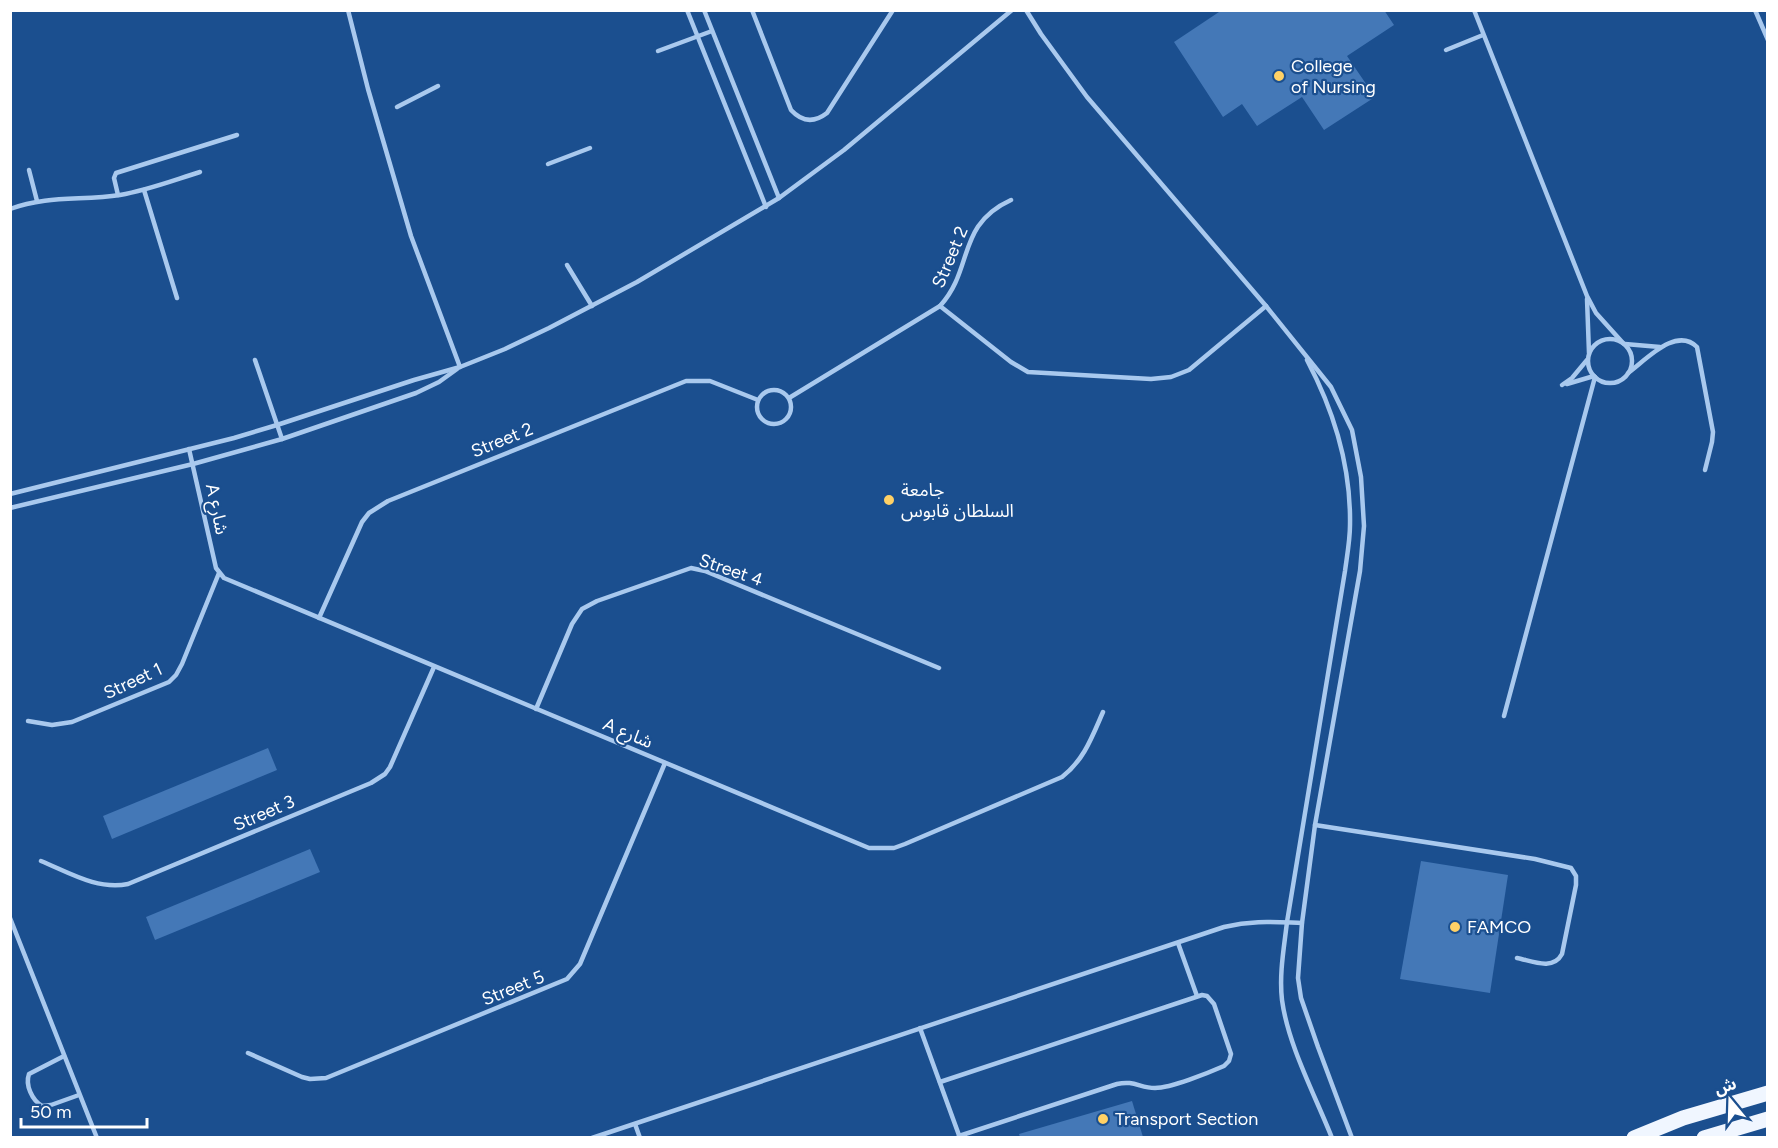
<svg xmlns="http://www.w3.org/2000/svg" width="1778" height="1148" font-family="Figtree,'Noto Sans Arabic',sans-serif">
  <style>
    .building { fill: #4478b7 }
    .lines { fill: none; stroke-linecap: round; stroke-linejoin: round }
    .lane { stroke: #a9c9ee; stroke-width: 4.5 }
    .primary { stroke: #f0f6ff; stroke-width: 15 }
    .poi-dot { fill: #ffd166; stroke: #1b4f8f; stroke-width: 2 }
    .labels { text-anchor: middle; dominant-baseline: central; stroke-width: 4.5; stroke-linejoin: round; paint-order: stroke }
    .poi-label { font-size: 18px; fill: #fff; stroke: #1b4f8f; text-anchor: start }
    .street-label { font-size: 18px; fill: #fff; stroke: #1b4f8f }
  </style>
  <rect width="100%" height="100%" fill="#1b4f8f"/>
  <g class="building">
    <path d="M1222 10H1384L1394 25 1347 56 1375 97 1324 130 1302 97 1257 126 1242 104 1223 117 1174 42Z"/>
    <path d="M268 748 277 770 112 839 103 816Z"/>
    <path d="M310 849 320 872 155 940 146 917Z"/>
    <path d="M1421 861 1508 875 1490 993 1400 979Z"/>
    <path d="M1132 1101 1143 1137H1020L1019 1134Z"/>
  </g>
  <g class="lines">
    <g class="lane">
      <path d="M348 10 368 89 411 236 460 367"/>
      <path d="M687 10 766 207"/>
      <path d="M704 10 779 198"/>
      <path d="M752 10 791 110C802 122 814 123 827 113L893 10"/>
      <path d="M1026 10 1041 34 1087 97 1266 306 1331 387 1352 430 1361 477 1364 526 1360 571 1315 825 1302 923 1298 978 1301 998 1318 1047 1352 1138"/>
      <path d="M1474 10 1587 296 1596 313 1623 343"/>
      <path d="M1755 10 1768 40"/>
      <path d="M1446 50 1483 35"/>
      <path d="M658 51 712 31"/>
      <path d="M397 107 438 86"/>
      <path d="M548 164 590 148"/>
      <path d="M29 170 37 201"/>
      <path d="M144 190 177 298"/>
      <path d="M118 195 114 178 116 173 237 135"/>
      <path d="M10 209C48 195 82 201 120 195 148 190 174 180 200 172"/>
      <path d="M567 265 592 306"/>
      <path d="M1587 299 1589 353"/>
      <path d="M940 306 1011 362 1028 372 1151 379 1171 377 1189 370 1266 306"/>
      <circle cx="1610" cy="361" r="22"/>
      <path d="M1625 344 1660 347"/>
      <path d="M255 360 282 439"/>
      <path d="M1307 360C1334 411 1351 466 1350 525 1350 540 1347 556 1345 571L1287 922C1284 948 1279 974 1282 1000 1288 1045 1315 1095 1332 1138"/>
      <path d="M1628 373C1646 360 1676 326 1697 347L1713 432 1712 442 1705 470"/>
      <path d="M1567 384 1594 376"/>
      <path d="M1562 385 1572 378 1587 360"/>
      <circle cx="774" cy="407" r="17"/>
      <path d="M789 398 940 306C974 269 956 225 1011 200"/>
      <path d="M189 449 216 568 224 578 869 848H894L905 844 1062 777C1084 760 1092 737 1103 712"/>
      <path d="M10 494 234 438 277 425 414 380 460 367 505 349 549 328 637 282 779 198 844 150 1012 10"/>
      <path d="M10 508 193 464 282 439 416 393 439 382 457 369"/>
      <path d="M319 618 362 522 369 513 388 501 686 381H710L758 400"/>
      <path d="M536 709 572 624 582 609 597 601 691 568 705 571 939 668"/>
      <path d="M1504 716 1595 377"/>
      <path d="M28 721 52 725 72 722 169 682 176 675 182 664 219 573"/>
      <path d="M1315 825 1535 859 1571 868 1576 876V885L1562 954C1553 971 1532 961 1517 958"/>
      <path d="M41 861C70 873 97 890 128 884L371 783 385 774 390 767 434 667"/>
      <path d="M10 918 97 1138"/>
      <path d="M1178 943 1197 996"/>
      <path d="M920 1028 960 1138"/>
      <path d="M248 1053 302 1077 310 1079 326 1078 567 979 580 964 665 763"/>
      <path d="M64 1056 29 1074C25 1085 32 1100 42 1106L51 1105 79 1095"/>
      <path d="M940 1082 1202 995 1207 996 1214 1004 1231 1054 1229 1061 1224 1066C1208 1073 1171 1088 1155 1088 1140 1088 1134 1080 1117 1084L959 1136"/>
      <path d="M635 1124 640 1138"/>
      <path d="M592 1138 1224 927C1253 920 1273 922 1302 923"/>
    </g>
    <g class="primary">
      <path d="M1634 1138 1683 1118 1768 1093"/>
      <path d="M1704 1138 1768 1119"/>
    </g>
  </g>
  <g class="poi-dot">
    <circle cx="1279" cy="76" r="6"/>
    <circle cx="889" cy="500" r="6"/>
    <circle cx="1455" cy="927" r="6"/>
    <circle cx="1103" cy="1119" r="6"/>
  </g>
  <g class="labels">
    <g class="poi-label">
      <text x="1291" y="66">College<tspan x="1291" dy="21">of Nursing</tspan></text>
      <text x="901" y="490">جامعة<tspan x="901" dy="21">السلطان قابوس</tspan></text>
      <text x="1467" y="927">FAMCO</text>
      <text x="1115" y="1119">Transport Section</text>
    </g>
    <g class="street-label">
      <text transform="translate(950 257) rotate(-67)">Street 2</text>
      <text transform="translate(502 440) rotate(-22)">Street 2</text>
      <text transform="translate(217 509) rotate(78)">A شارع</text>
      <text transform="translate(731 570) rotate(19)">Street 4</text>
      <text transform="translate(133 681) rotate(-25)">Street 1</text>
      <text transform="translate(628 733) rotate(23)">A شارع</text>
      <text transform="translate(264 813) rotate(-23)">Street 3</text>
      <text transform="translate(513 988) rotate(-22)">Street 5</text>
    </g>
  </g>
  <rect width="1778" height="1148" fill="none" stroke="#ffffff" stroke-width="24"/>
  <g transform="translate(1730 1100) rotate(341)" stroke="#1b4f8f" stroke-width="4.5" paint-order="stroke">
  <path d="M0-4.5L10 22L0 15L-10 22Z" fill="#ffffff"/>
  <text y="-9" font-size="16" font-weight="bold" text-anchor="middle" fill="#ffffff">ش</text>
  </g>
  <path d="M21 1118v9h126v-9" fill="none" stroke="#ffffff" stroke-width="3"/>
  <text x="30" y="1118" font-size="18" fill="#ffffff" stroke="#1b4f8f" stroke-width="4.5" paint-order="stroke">50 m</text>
</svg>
